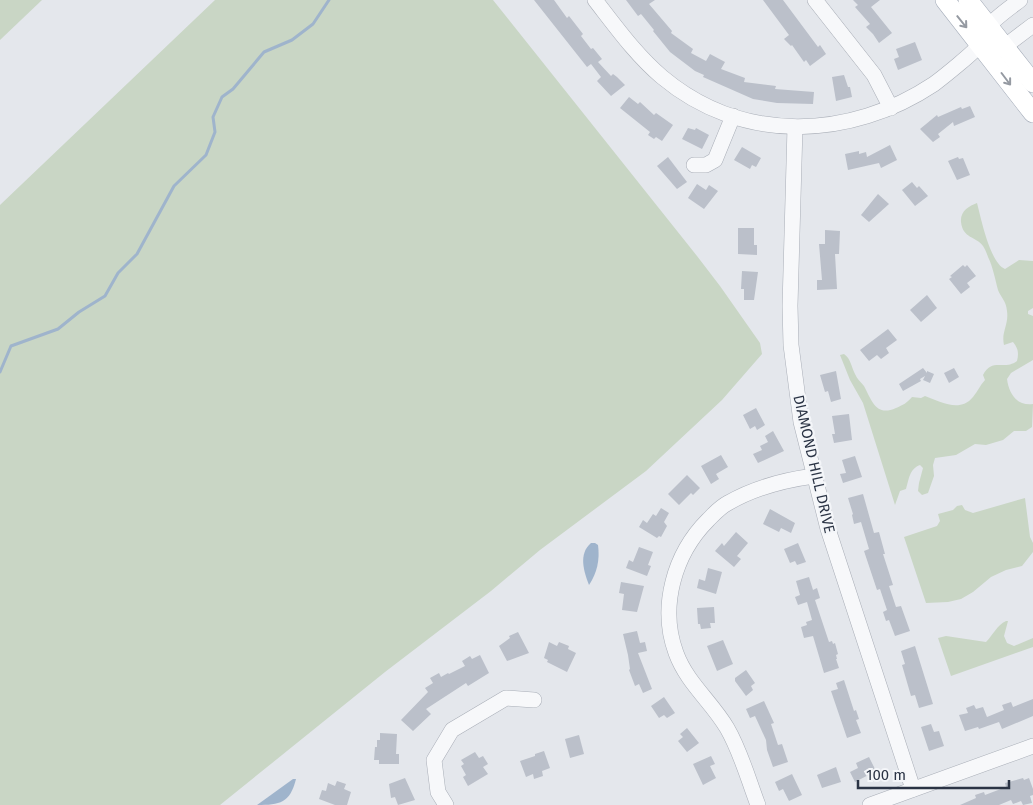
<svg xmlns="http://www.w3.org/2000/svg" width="1033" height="805" font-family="'Fira Sans',sans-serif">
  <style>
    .green { fill: #c9d6c5 }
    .water { fill: #9fb4cc }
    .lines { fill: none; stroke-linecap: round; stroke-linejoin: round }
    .stream { stroke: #9fb4cc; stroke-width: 3 }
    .building { fill: #bbc0ca }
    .minor-casing { stroke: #a9aeb7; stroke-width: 16 }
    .major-casing { stroke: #a3abb8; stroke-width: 20 }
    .minor { stroke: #f7f8fa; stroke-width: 15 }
    .major { stroke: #fff; stroke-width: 19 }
    .oneway { stroke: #959aa2 }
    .labels { text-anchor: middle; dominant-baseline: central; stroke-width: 4.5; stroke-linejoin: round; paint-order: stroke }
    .street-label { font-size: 15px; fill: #2b3445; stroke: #f4f6f9 }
  </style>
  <rect width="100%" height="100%" fill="#e4e7ec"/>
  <g class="green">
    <path d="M0 0H42L0 40Z"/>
    <path d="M215 0H493L697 256 720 286 760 343 762 354 722 400 646 471 540 550 491 591 385 672 220 805H0V205Z"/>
    <path d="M977 203C981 218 990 263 1005 269L1019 260 1033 261V308L1028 311V314L1033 316V360L1011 373 1007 379C1009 394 1017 406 1033 404L1032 427 1026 431H1014L1003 440 986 445 975 444 956 455 935 458 933 465 934 476 928 493 922 495 918 491 919 483 923 468 920 465C909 469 909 480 906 489L900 491 895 505 863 403 850 380 840 355 844 354C851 359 851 366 855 374 857 379 861 382 864 386 872 401 876 417 896 408 903 405 907 403 912 397L921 398 925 396C941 402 960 413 973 397 978 391 980 385 985 380L983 375C992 357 1004 371 1017 361 1019 353 1018 348 1013 342L1004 345C1001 332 1009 325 1007 311 1006 300 1001 298 998 290 995 279 993 267 988 257 987 254 985 249 983 246 976 236 963 239 961 222 960 211 969 206 977 203Z"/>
    <path d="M1025 498 1030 537 1033 543V552L1022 566 1006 570 991 577 973 592 961 599 948 602 926 603 904 537 937 526 940 521 938 514 953 510 957 506 962 505 965 510 973 513Z"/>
    <path d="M1006 621H1008L1004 636 1007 643 1014 646 1033 638V647L951 676 938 638 946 636 986 642C993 635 997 625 1006 621Z"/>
  </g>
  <g class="water">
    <path d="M591 543H595L598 545C600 560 597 573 589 585 584 572 578 554 591 543Z"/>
    <path d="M293 779H296C290 803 280 805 257 805Z"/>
  </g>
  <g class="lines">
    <path class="stream" d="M0 372 11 346 58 329 79 312 105 296 118 273 137 254 174 186 206 155 215 132 213 117 222 97 233 89 264 52 292 40 313 24 329 0"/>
  </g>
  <g class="building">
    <path d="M534 0H554L567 18 569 16 583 34 581 36 591 49 593 48 602 59 598 62 611 76 613 74 617 77 625 85 611 96 597 81 601 77 591 64 587 67Z"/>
    <path d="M626 0H655L649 4 672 31 671 33 693 49 691 53 706 61 710 54 725 62 721 69 745 78 744 82 776 86 775 89 814 92 813 104 777 103 753 99 703 77 704 75 695 71 670 52 653 31 654 30 641 14 638 16Z"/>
    <path d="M763 0H783L818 47 820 45 826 54 810 66 806 60 804 62 792 45 791 46 784 39 789 35Z"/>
    <path d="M853 0H880L871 7 892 33 879 43 873 34 866 27 870 24 855 7 858 5Z"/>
    <path d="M915 42 922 60 898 70 894 59 899 57 896 49Z"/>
    <path d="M844 75 848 87H850L852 97 836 101 832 77Z"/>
    <path d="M629 97 638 104 640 102 654 115 656 113 673 125 662 141 656 137 654 139 648 135 650 132 620 108Z"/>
    <path d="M970 106 975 117 954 126 953 122 938 134 940 137 933 142 920 129 937 115 938 117 961 107 962 109Z"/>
    <path d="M688 128 695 130 696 128 709 135 702 149 682 139Z"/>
    <path d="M890 145 897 160 881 168 879 163 848 170 845 154 859 151V154L866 152 867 157Z"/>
    <path d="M742 147 761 158 756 167 752 165 750 169 734 160Z"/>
    <path d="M668 157 687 182 677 189 657 166Z"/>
    <path d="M958 157 959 159 963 158 970 175 957 180 948 161Z"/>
    <path d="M912 182 917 188 919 186 928 196 915 206 902 190Z"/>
    <path d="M697 184 706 190 709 185 718 191 704 209 688 198Z"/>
    <path d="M878 194 889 204 869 222 861 215Z"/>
    <path d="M738 228H754V245H757V255L738 254Z"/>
    <path d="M825 230 840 231 839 254H835L837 289 817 290V280H822L819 244H825Z"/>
    <path d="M963 265 965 267 967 265 976 276 967 283 970 287 961 294 949 279 952 277 950 276Z"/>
    <path d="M742 271 758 272 754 300H744V289H741Z"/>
    <path d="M927 295 937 308 921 322 910 310Z"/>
    <path d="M888 329 897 340 886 348 889 353 881 359 877 355 869 361 860 350Z"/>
    <path d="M923 368 927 373V371L934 374 930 383 923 380 925 376 920 379 921 381 903 391 899 384Z"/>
    <path d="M954 368 959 377 949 383 944 373Z"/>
    <path d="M836 371 841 399 831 402 828 391 825 392 820 375Z"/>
    <path d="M756 408 765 425 757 430 755 426 750 429 743 415Z"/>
    <path d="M849 414 852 440 834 443 832 434H835L832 416Z"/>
    <path d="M773 431 784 451 758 463 753 454 762 450 760 446 768 442 765 436Z"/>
    <path d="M721 455 728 467 716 474 719 479 711 484 701 466Z"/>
    <path d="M855 456 862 477 843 483 840 474 846 473 842 460Z"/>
    <path d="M687 475 700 488 693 495 691 493 679 505 668 494Z"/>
    <path d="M863 494 874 533 879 532 885 554H883L893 585 889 586 896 607 901 606 910 631 895 636 889 620 886 621 883 612 887 610 880 589 877 590 864 551 869 549 861 522 854 524 852 515 853 514 848 498Z"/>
    <path d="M661 508 669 513 664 522 667 526 661 537 659 536 657 538 639 527 643 520 647 523 653 514 656 516Z"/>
    <path d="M770 509 795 523 791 533 781 528 779 532 763 524Z"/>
    <path d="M736 532 748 543 737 556 741 559 734 567 715 551 722 543 724 546Z"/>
    <path d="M798 543 806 562 797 565 795 561 790 563 784 549Z"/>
    <path d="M639 547 653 552 648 565 651 566 647 576 626 568 629 560 633 562Z"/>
    <path d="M708 568 722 572 716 594 697 588 699 579 705 581Z"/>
    <path d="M809 577 813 590 817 588 820 598 815 600 829 642 832 641 833 644 835 643 838 654 836 655 837 659H836L839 668 824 673 813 636 804 638 801 627 807 625 806 622 812 620 807 602 798 605 795 597 800 595 796 581Z"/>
    <path d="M621 582 644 586 637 612 622 610 624 594 619 593Z"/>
    <path d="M714 607 715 623H710L711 628 701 629 700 624H698L697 608Z"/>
    <path d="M637 631 640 643 645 642 647 651 638 653 652 689 643 693 639 684 635 686 629 670 630 669 628 655 623 634Z"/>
    <path d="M518 632 529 653 507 661 499 646 510 638 509 636Z"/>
    <path d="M723 640 733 664 717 671 707 646Z"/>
    <path d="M549 642 557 646 559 642 569 646 568 649 576 653 567 672 547 662 548 660 544 658Z"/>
    <path d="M915 646 933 704 919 708 915 695 911 696 902 665 905 664 901 651Z"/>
    <path d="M480 655 489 673 468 686 466 683 426 709 431 714 413 731 401 720 428 692 425 688 433 683 430 678 439 673 441 677 448 673 449 674 465 666 462 661 470 656 472 659Z"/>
    <path d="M746 670 755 683 751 686 753 690 746 696 735 681V678Z"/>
    <path d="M844 680 854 711 856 710 859 719 856 720 861 733 847 738 831 691 838 689 836 683Z"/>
    <path d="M664 697 675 713 667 718 664 715 659 718 651 706Z"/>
    <path d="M1033 699V716L1002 729 999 722 979 729 978 727 965 731 959 715 968 713 966 708 974 705 976 709 983 707 987 717 1004 710 1002 705 1011 702 1013 707Z"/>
    <path d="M764 701 774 723 771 724 778 745 782 744 788 762 773 767 767 750 766 740 755 716 750 718 746 709Z"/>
    <path d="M931 724 934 732 939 731 944 746 929 751 921 727Z"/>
    <path d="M687 728 699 743 687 752 678 741 683 737 680 734Z"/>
    <path d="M380 733 397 734 396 754H399V764H379V760H374L375 747H377V740H380Z"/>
    <path d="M579 735 584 754 570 758 565 739Z"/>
    <path d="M544 751 550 768 542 771 543 776 534 779 533 774 526 777 520 761 535 756V754Z"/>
    <path d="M475 752 479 758 483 756 488 764 483 767 488 774 468 786 463 777 466 775 461 766 464 764 461 760Z"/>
    <path d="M711 756 715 764 710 766 716 778 703 785 693 764Z"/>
    <path d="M869 757 876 771 855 782 850 772 858 768 856 763Z"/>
    <path d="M836 767 841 782 822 788 817 775Z"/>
    <path d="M792 774 802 795 789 801 783 789 779 791 775 782Z"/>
    <path d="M405 778 415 800 398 805 395 797 391 798 389 784Z"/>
    <path d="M1023 778 1024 780 1029 778 1033 789V795L1030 796 1032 803 1023 805 1021 801 1013 804 1011 800 999 805H960L976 798 975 795 984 792 985 795 1006 787 1005 783Z"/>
    <path d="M337 781 346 784 344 789 351 792 347 805H335L319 799 322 790 326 791 328 783 335 786Z"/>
  </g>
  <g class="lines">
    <defs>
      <g id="minor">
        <path d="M595 0C616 27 636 55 662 77 742 144 850 140 934 84 942 78 976 51 980 44 984 39 984 32 988 27 995 18 1011 7 1020 0"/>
        <path d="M815 0 874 75 891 108"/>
        <path d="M994 46 1004 47 1033 25"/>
        <path d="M795 127 790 306 791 345 801 422 828 529 913 789"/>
        <path d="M694 165H706L715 160 733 116"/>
        <path d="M446 805 438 792 434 760 452 730 506 698 534 700"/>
        <path d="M758 805C748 779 741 752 727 728 711 701 687 683 676 653 659 607 674 554 708 520 714 514 720 507 728 503 754 488 784 480 814 476"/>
        <path d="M870 805 1033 746"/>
      </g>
      <g id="major">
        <path d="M945 0 1033 113"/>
        <path d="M968 0 1033 83"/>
      </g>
    </defs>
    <use href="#minor" class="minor-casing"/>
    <use href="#major" class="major-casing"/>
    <use href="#minor" class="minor"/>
    <use href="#major" class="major"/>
  </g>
  <defs><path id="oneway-shaft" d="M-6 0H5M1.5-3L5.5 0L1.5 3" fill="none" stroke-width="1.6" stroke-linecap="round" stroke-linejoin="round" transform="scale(1.25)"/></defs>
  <g class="oneway">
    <use href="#oneway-shaft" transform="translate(962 22) rotate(51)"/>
    <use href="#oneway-shaft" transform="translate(1006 79) rotate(53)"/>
  </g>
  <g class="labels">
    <g class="street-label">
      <text transform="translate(814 464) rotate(77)">DIAMOND HILL DRIVE</text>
    </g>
  </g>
  <path d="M858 780v8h151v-8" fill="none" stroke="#2b3445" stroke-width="2.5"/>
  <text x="866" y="780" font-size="15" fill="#2b3445" stroke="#f4f6f9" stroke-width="4" paint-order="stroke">100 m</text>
</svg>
